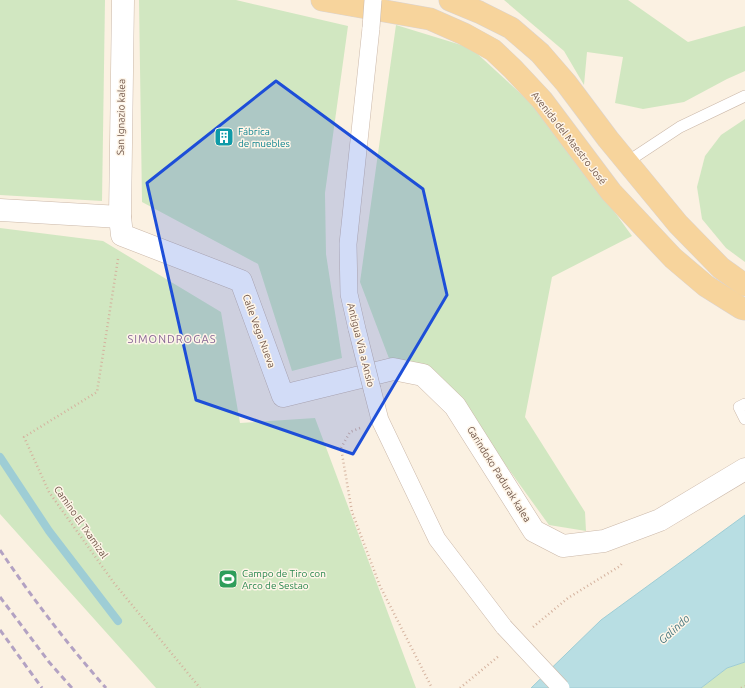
<svg xmlns="http://www.w3.org/2000/svg" width="745" height="688" font-family="Ubuntu,sans-serif">
  <style>
    .green { fill: #d1e7c1 }
    .water { fill: #b8dee3; stroke: #9ecdd5 }
    .lines { fill: none; stroke-linecap: round; stroke-linejoin: round }
    .stream { stroke: #9ecdd5; stroke-width: 8 }
    .service-casing { stroke: #cbb8a9; stroke-width: 12 }
    .pedestrian-casing { stroke: #cbb8a9; stroke-width: 18 }
    .minor-casing { stroke: #cbb8a9; stroke-width: 23 }
    .primary-casing { stroke: #dad3d0; stroke-width: 23 }
    .path { stroke: #d4b29e; stroke-width: 2.5; stroke-dasharray: 1 3; stroke-linecap: butt }
    .service { stroke: #fff; stroke-width: 11 }
    .pedestrian { stroke: #fff; stroke-width: 17 }
    .minor { stroke: #fff; stroke-width: 22 }
    .primary { stroke: #f7d49c; stroke-width: 22 }
    .rail { stroke: #b3a2c3; stroke-width: 3; stroke-dasharray: 6 4; stroke-linecap: butt }
    .pedestrian-bridge-casing { stroke: #cbb8a9; stroke-width: 18; stroke-linecap: butt }
    .pedestrian-bridge { stroke: #fff; stroke-width: 17 }
    .marked { fill: #1d4ed8; fill-opacity: 0.2; stroke: #1d4ed8; stroke-width: 3; stroke-linejoin: round }
    .labels { text-anchor: middle; dominant-baseline: central; stroke-width: 3; stroke-linejoin: round; paint-order: stroke }
    .street-label { font-size: 10px; fill: #71574a; stroke: #fef5e8 }
    .culture-label { font-size: 10px; fill: #0d838f; stroke: #fef5e8; text-anchor: start }
    .leisure-label { font-size: 10px; fill: #27864d; stroke: #fef5e8; text-anchor: start }
    .neighbourhood-label { font-size: 11px; letter-spacing: 1px; fill: #846594; stroke: #fef5e8 }
    .water-label { font-size: 11px; font-style: italic; fill: #42747d; stroke: #fef5e8 }
  </style>
  <rect width="100%" height="100%" fill="#fbf1e2"/>
  <g class="green">
    <path d="M0 0H105L102 201 0 195Z"/>
    <path d="M139 0H236L348 26 325 193 326 254 342 358 292 371 258 264 142 202Z"/>
    <path d="M504 0H628L688 42 745 26V71L727 79 684 102 643 109 615 103 623 57 587 52 584 85 564 51Z"/>
    <path d="M396 25 471 48 545 116 632 236 552 277 525 417 585 512 586 531 549 525 447 384 393 369 360 282Z"/>
    <path d="M745 119V262L726 248 702 219 697 187 705 156 721 135Z"/>
    <path d="M0 228 103 241 221 312 240 423 315 418 416 688H156L0 514Z"/>
    <path d="M745 662V688H701L727 668Z"/>
  </g>
  <path class="water" d="M745 515V662L727 668 701 688H531L601 620Z"/>
  <g class="lines">
    <path class="stream" d="M0 457 49 531 118 621"/>
    <defs>
      <g id="service">
        <path d="M627 162 680 127 745 96"/>
        <path d="M745 404 739 407 745 419"/>
      </g>
      <g id="pedestrian">
        <path d="M357 329 349 294 348 244 371 28"/>
        <path d="M372 389 380 420 437 539 504 627"/>
      </g>
      <g id="minor">
        <path d="M123 0 120 217 122 235 241 281 283 396 393 369 423 375 455 406 534 531 563 546 604 541 660 520 745 469"/>
        <path d="M0 210 120 217"/>
      </g>
      <g id="primary">
        <path d="M322 0 430 19 464 34 493 50 513 69 542 100 611 192 673 258 706 286 741 308 745 309"/>
        <path d="M450 0 479 12 511 28 540 53 566 83 608 139 678 224 721 268 745 285"/>
      </g>
    </defs>
    <use href="#service" class="service-casing"/>
    <use href="#pedestrian" class="pedestrian-casing"/>
    <use href="#minor" class="minor-casing"/>
    <use href="#primary" class="primary-casing"/>
    <g class="path">
      <path d="M118 259 97 392 24 437 49 492 114 583 200 688"/>
      <path d="M360 428 350 432 341 448 352 512 380 586 432 688"/>
      <path d="M533 627 568 598 620 566 623 562"/>
      <path d="M460 688 500 655"/>
      <path d="M741 688 745 686"/>
    </g>
    <use href="#service" class="service"/>
    <use href="#pedestrian" class="pedestrian"/>
    <use href="#minor" class="minor"/>
    <use href="#primary" class="primary"/>
    <g class="rail">
      <path d="M0 550C32 598 68 645 106 688"/>
      <path d="M0 597 49 662 72 688"/>
      <path d="M0 630 42 688"/>
    </g>
    <defs>
      <g id="pedestrian-bridge">
        <path d="M371 28 373 0"/>
        <path d="M357 329 372 389"/>
        <path d="M504 627 561 688"/>
      </g>
    </defs>
    <use href="#pedestrian-bridge" class="pedestrian-bridge-casing"/>
    <use href="#pedestrian-bridge" class="pedestrian-bridge"/>
  </g>
  <path class="marked" d="M276 81 423 189 447 295 353 454 196 400 147 183Z"/>
  <defs>
    <symbol id="building-square" viewBox="-11 -11 22 22"><rect x="-9" y="-9" width="18" height="18" rx="4" fill="#0f9aa8" stroke="#fef5e8"/><path d="M-4-6H4V6H1V3H-1V6H-4ZM-2.5-4.3h1.7v1.8h-1.7ZM.8-4.3h1.7v1.8H.8ZM-2.5-1h1.7V.8h-1.7ZM.8-1h1.7V.8H.8Z" fill="#fff"/></symbol>
    <symbol id="stadium-square" viewBox="-11 -11 22 22"><rect x="-9" y="-9" width="18" height="18" rx="4" fill="#2e9e5b" stroke="#fef5e8"/><path d="M0-5a6.5 5 0 1 0 0 10a6.5 5 0 1 0 0-10ZM-3.5-1.8h7v3.6h-7Z" fill="#fff"/></symbol>
  </defs>
  <g fill-rule="evenodd">
    <use href="#building-square" x="213" y="126" width="22" height="22"/>
    <use href="#stadium-square" x="217" y="568" width="22" height="22"/>
  </g>
  <g class="labels">
    <g class="street-label">
      <text transform="translate(121 117) rotate(-89)">San Ignazio kalea</text>
      <text transform="translate(569 138) rotate(52)">Avenida del Maestro José</text>
      <text transform="translate(259 331) rotate(70)">Calle Vega Nueva</text>
      <text transform="translate(361 345) rotate(76)">Antigua Vía a Ansio</text>
      <text transform="translate(499 474) rotate(58)">Garindoko Padurak kalea</text>
      <text transform="translate(81 522) rotate(55)">Camino El Txamizal</text>
    </g>
    <g class="culture-label">
      <text x="238" y="131">Fábrica<tspan x="238" dy="12">de muebles</tspan></text>
    </g>
    <g class="leisure-label">
      <text x="242" y="573">Campo de Tiro con<tspan x="242" dy="12">Arco de Sestao</tspan></text>
    </g>
    <g class="neighbourhood-label">
      <text x="172" y="339">SIMONDROGAS</text>
    </g>
    <g class="water-label">
      <text transform="translate(674 629) rotate(-42)">Galindo</text>
    </g>
  </g>
</svg>
